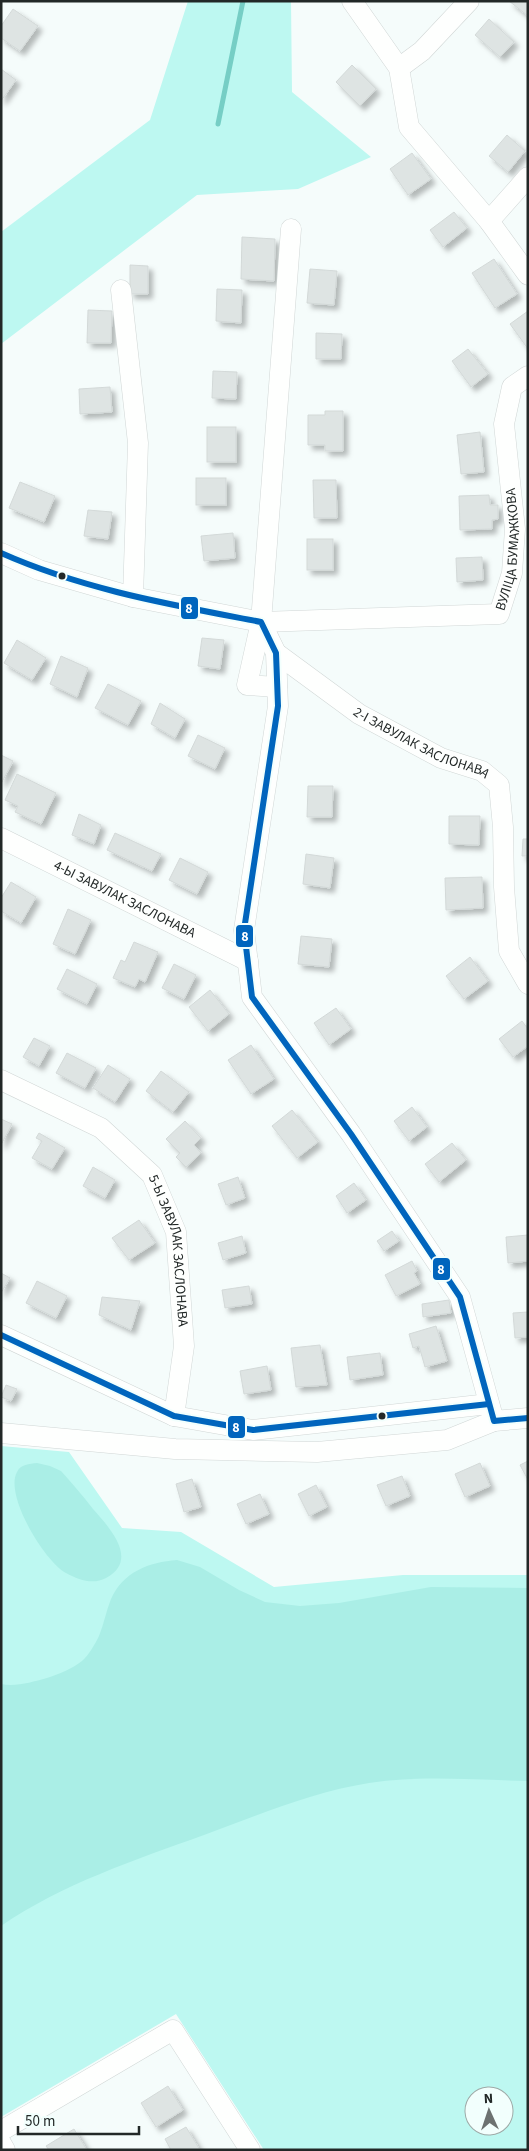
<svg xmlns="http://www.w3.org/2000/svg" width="529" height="2151" font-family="'Source Sans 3',sans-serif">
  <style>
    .green { fill: #bdf8f1; fill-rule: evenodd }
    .forest { fill: #aaeee6 }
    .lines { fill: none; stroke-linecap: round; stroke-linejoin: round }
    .stream { stroke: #76cec5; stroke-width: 5 }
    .building { fill: #dee4e3; stroke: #d3d9d8; filter: url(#shadow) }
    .minor-casing { stroke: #d1d7d6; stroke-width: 21 }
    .minor { stroke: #fefffe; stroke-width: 20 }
    .bus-1-casing { stroke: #f2fffd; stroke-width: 10 }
    .bus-1 { stroke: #0065bd; stroke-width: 6 }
    .bus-dot { fill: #222827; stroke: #f2fffd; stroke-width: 2 }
    .labels { text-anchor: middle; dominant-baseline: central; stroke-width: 4.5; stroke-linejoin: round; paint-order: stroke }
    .street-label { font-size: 14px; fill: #222827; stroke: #f2fffd }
    .line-badge { stroke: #f2fffd; stroke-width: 2 }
    .badge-label { font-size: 14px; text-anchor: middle; font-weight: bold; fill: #fff }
  </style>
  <defs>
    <filter id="shadow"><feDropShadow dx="4.5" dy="4.5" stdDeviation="2.5" flood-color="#0004"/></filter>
  </defs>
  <rect width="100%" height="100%" fill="#f5fcfb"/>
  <g class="green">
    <path d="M188 1H291L292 92 371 157 298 189 197 195 1 344V232L150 120Z"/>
    <path d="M1 1446 69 1452 122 1528 181 1532 274 1587 403 1575H528V2150H264L176 2014 1 2117ZM474 2096H504V2126H474Z"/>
  </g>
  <g class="forest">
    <path d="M37 1463 50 1466 61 1471C72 1483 83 1496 93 1509 109 1527 140 1560 106 1578 93 1585 79 1580 66 1573 45 1562 4 1495 17 1472 21 1464 29 1464 37 1463Z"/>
    <path d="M177 1560 200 1567 239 1590 265 1602 300 1606 339 1603 431 1587 528 1588V1781C475 1780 422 1775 369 1783 312 1792 258 1815 204 1835 135 1860 62 1884 1 1926V1684C16 1687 32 1682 47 1678 59 1674 72 1669 82 1661 89 1655 95 1644 99 1636 104 1624 106 1611 111 1599 123 1572 149 1562 177 1560Z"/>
  </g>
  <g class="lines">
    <path class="stream" d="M218 124 243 1"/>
  </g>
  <g class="building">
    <path d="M509 1H528V16Z"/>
    <path d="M13 9 38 26 20 51 1 38V26Z"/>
    <path d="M489 19 514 42 500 57 475 35Z"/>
    <path d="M352 65 376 89 360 106 336 82Z"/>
    <path d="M1 69 16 80 1 101Z"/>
    <path d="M507 135 525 151 508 172 489 156Z"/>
    <path d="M412 153 431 179 408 195 390 169Z"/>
    <path d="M454 212 467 228 443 247 430 230Z"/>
    <path d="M242 237 275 239 274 281 241 279Z"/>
    <path d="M494 259 517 294 495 308 472 273Z"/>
    <path d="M130 265 148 266V294H130Z"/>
    <path d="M310 269 337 271 334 305 307 303Z"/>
    <path d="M217 289 242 290 241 323 216 321Z"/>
    <path d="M88 310 112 311 111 343H87Z"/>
    <path d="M528 311V349L510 324Z"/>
    <path d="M316 333 342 334 341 359H316Z"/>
    <path d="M468 349 488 374 471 387 452 361Z"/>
    <path d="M213 371 237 372 236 399 212 398Z"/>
    <path d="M110 387 112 412 80 414 79 389Z"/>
    <path d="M325 411H343V451H325V445H308V415H325Z"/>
    <rect x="207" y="427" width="29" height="35"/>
    <path d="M480 432 484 472 461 474 457 435Z"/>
    <rect x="196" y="478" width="30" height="27"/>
    <path d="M313 480H336L337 518H314Z"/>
    <path d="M20 482 55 496 44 522 9 508Z"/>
    <path d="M489 495 490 505H498V519L492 520V529L460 530 459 496Z"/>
    <path d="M88 510 112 512 108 539 84 536Z"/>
    <path d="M233 533 235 558 204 561 201 536Z"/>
    <rect x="307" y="539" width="26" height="31"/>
    <path d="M482 557 483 580 457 582 456 558Z"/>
    <path d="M202 638 224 640 220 669 198 666Z"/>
    <path d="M17 640 46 658 32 680 4 663Z"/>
    <path d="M61 656 88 668 77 697 50 684Z"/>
    <path d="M108 684 141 701 128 725 95 708Z"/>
    <path d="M160 703 185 719 175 738 151 724Z"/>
    <path d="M198 735 225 748 215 769 188 756Z"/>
    <path d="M1 755 13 761 1 784Z"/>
    <path d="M17 774 56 793 41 824 15 812 18 806 5 800Z"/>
    <path d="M308 786H333L332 817H307Z"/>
    <path d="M79 814 101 825 94 844 72 835Z"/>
    <path d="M449 816H480L479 845 449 844Z"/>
    <path d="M115 833 161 854 152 871 107 850Z"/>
    <path d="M523 839H528V856H522Z"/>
    <path d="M306 854 334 858 330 888 303 884Z"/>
    <path d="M180 858 208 872 197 894 169 880Z"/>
    <path d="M482 877 483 908 446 910 445 878Z"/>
    <path d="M11 882 36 897 21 923 1 911V898Z"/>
    <path d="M68 909 91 920 75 954 53 944Z"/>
    <path d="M301 936 332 939 329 967 298 964Z"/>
    <path d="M134 942 158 952 145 982 139 979 135 987 113 978 121 960 125 962Z"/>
    <path d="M470 957 488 981 464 999 446 976Z"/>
    <path d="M174 964 196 975 184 999 162 988Z"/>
    <path d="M67 969 97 984 87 1004 57 989Z"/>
    <path d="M210 990 229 1014 208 1031 189 1007Z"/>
    <path d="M336 1008 351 1029 329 1045 314 1023Z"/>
    <path d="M522 1021 528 1029V1046L513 1057 499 1039Z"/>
    <path d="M34 1038 50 1046 39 1066 23 1057Z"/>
    <path d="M251 1045 274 1079 251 1094 228 1060Z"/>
    <path d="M67 1053 96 1068 85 1088 56 1073Z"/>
    <path d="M108 1065 130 1079 115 1102 93 1088Z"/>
    <path d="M161 1071 189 1092 173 1112 146 1091Z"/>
    <path d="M412 1107 427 1127 409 1141 394 1121Z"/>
    <path d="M292 1110 318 1142 297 1158 272 1126Z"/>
    <path d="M1 1119 12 1124 1 1145Z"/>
    <path d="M185 1121 201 1138 194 1145 201 1153 186 1167 176 1157 180 1153 166 1139Z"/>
    <path d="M39 1133 65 1148 52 1169 32 1158 42 1141 36 1138Z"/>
    <path d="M452 1143 466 1160 439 1182 425 1164Z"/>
    <path d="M93 1167 115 1180 105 1198 83 1186Z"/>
    <path d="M238 1177 245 1198 226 1205 218 1184Z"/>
    <path d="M354 1183 366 1200 347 1213 336 1196Z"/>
    <path d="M139 1220 155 1243 129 1260 112 1238Z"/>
    <path d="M392 1231 399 1241 384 1251 377 1241Z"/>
    <path d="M528 1235V1261L508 1263 506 1237Z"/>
    <path d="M242 1236 246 1253 223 1260 218 1243Z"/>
    <path d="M412 1261 417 1271 414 1273 420 1284 396 1296 385 1275Z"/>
    <path d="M1 1273 10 1278 1 1293Z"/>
    <path d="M37 1281 67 1296 56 1318 26 1303Z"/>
    <path d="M249 1286 252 1304 225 1308 222 1290Z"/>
    <path d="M102 1297 140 1301 131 1330 99 1315Z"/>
    <path d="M449 1300 451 1313 423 1317 422 1304Z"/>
    <path d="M528 1312V1337L515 1338 513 1313Z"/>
    <path d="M436 1326 447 1361 425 1367 419 1346 413 1348 409 1334Z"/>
    <path d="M320 1345 327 1385 296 1387 291 1348Z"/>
    <path d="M380 1353 383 1375 350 1380 347 1357Z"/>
    <path d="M267 1366 271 1390 244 1394 240 1371Z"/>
    <path d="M6 1385 17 1389 11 1401 1 1397Z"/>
    <path d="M528 1461V1480L520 1465Z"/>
    <path d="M480 1463 490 1486 465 1497 455 1474Z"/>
    <path d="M402 1476 410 1496 386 1506 377 1485Z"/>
    <path d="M192 1479 201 1507 184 1512 176 1484Z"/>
    <path d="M316 1485 327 1507 309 1516 298 1494Z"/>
    <path d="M260 1494 269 1514 246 1524 237 1504Z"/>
    <path d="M168 2086 183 2110 156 2127 141 2103Z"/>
    <path d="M186 2127 200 2150H171L165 2139Z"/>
    <path d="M74 2129 87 2150H49L46 2146Z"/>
  </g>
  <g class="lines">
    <defs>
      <g id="minor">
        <path d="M352 1 399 68 409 127 489 221 528 275"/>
        <path d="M399 68 422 51 469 1"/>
        <path d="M489 221 528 177"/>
        <path d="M121 290 138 443 133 597"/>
        <path id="s1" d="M1 553 39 570 133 597 261 622 499 614 512 573 515 529 504 424 512 387 528 376"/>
        <path d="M261 622 276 653 278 706 244 930 252 997 351 1134 460 1297 494 1421 528 1418"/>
        <path id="s2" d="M276 653 359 714 441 758 482 771 499 785 503 827 504 887 509 951 528 984"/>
        <path d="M277 687 247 685 261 622 291 229"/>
        <path id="s3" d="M1 838 248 961"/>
        <path id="s4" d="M1 1080 101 1128 152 1175 176 1232 184 1346 174 1416"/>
        <path d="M1 1335 174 1416 253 1430 489 1404"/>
        <path d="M1 1433 175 1449 317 1452 447 1440 494 1421"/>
        <path d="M1 2131 173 2030 250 2150"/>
        <path d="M1 2143 5 2150"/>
      </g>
    </defs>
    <use href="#minor" class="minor-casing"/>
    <use href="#minor" class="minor"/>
    <defs>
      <g id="bus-1">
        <path d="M1 553C84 590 173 605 261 622L276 653 278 706 244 930 252 997 351 1134 460 1297 494 1421 528 1418"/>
        <path d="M1 1335 174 1416 253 1430 489 1404"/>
      </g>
    </defs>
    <use href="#bus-1" class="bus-1-casing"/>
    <use href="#bus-1" class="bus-1"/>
  </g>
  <g class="bus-dot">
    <circle cx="62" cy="576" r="4.5"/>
    <circle cx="382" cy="1416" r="4.5"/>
  </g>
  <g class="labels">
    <g class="street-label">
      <text stroke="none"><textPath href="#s1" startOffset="574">ВУЛІЦА БУМАЖКОВА</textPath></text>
      <text stroke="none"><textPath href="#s2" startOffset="172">2-І ЗАВУЛАК ЗАСЛОНАВА</textPath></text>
      <text stroke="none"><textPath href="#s3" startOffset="138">4-Ы ЗАВУЛАК ЗАСЛОНАВА</textPath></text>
      <text stroke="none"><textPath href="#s4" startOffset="259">5-Ы ЗАВУЛАК ЗАСЛОНАВА</textPath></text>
    </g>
  </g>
  <g class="line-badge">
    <rect x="180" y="596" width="19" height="24" rx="5" fill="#0065bd"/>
    <rect x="235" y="924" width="19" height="24" rx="5" fill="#0065bd"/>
    <rect x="432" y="1257" width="19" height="24" rx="5" fill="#0065bd"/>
    <rect x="227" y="1415" width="19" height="24" rx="5" fill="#0065bd"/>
  </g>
  <g class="badge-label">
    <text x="189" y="613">8</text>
    <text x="245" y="941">8</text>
    <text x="441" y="1274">8</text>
    <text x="236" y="1432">8</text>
  </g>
  <rect width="529" height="2151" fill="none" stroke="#222827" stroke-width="5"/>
  <g transform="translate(489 2111) rotate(357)"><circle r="24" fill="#f2fffd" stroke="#9fa9a7"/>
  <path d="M0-4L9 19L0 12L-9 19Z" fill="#6c7271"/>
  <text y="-8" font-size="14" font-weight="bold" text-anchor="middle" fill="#222827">N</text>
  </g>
  <path d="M18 2126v8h121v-8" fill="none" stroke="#222827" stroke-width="2.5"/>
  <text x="25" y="2126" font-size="15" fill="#222827" stroke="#f2fffd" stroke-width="4" paint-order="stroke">50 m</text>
</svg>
